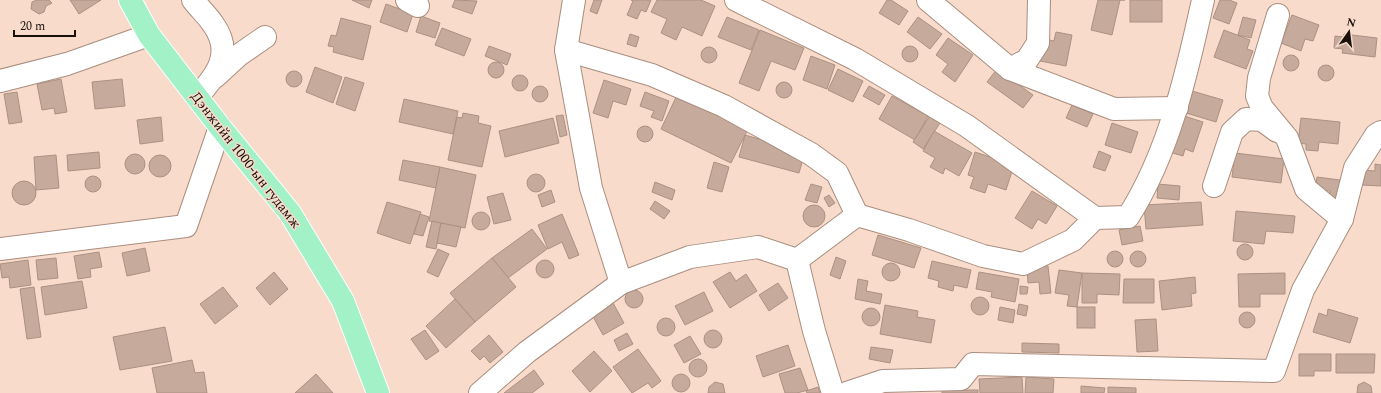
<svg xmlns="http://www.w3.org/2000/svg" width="1381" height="393" font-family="Spectral,serif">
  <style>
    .building { fill: #c6aa9b; stroke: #ac9182 }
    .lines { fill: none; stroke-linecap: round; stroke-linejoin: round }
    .minor-casing { stroke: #a98e7f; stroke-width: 24 }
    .major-casing { stroke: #fff; stroke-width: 24 }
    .minor { stroke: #fff; stroke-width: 22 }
    .major { stroke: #a3f1c7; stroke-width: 22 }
    .labels { text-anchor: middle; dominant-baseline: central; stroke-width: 3; stroke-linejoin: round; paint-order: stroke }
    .street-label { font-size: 14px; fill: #1a100b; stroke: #f8dbcb }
  </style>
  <rect width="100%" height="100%" fill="#f8dbcb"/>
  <g class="building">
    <path d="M37 0H49L52 3 46 6 44 12 39 14 31 9 32 2Z"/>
    <path d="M70 0H101L79 14Z"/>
    <path d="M352 0H372L369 8Z"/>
    <path d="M455 0 477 1 472 14 452 7Z"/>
    <path d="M594 0H602L597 14 590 11Z"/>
    <path d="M631 0H651L646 12 641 10 637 19 627 15 633 1Z"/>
    <path d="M657 0H701L715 6 702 36 682 27 676 40 661 33 667 19 651 12Z"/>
    <path d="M887 0H891L908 11 899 25 879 13Z"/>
    <path d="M1098 0H1125H1120L1112 35 1091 30Z"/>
    <rect x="1130" y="0" width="32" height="22"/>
    <path d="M1220 0H1229L1237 3 1229 24 1213 18Z"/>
    <path d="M386 4 413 14 407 32 380 22Z"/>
    <path d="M1292 15 1319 25 1313 41 1305 39 1301 51 1281 43Z"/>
    <path d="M421 16 440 23 435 38 416 32Z"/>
    <path d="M727 17 759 30 751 50 718 37Z"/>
    <path d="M918 17 942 34 930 49 907 32Z"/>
    <path d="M1243 17 1256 20 1251 38 1238 35Z"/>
    <path d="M341 18 371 26 363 60 333 52 334 47 328 46 331 35 336 36Z"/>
    <path d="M442 28 471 39 464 56 435 45Z"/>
    <path d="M760 30 804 48 795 70 771 61 759 91 739 83Z"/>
    <path d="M1224 30 1250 40 1247 49 1253 51 1246 69 1214 57Z"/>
    <path d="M1056 32 1072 35 1066 66 1040 61 1045 39 1054 41Z"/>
    <path d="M630 34 639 37 636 47 627 44Z"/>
    <path d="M1344 34 1377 38 1375 57 1342 53 1343 49 1334 48 1335 36 1343 37Z"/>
    <path d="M948 38 973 55 955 82 942 72 948 64 936 55Z"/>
    <circle cx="910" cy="54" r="8"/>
    <path d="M489 46 511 54 507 65 485 56Z"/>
    <circle cx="709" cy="55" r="8"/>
    <circle cx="1291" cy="63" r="8"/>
    <path d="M811 56 835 65 827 89 803 80Z"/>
    <circle cx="496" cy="70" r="8"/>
    <circle cx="1326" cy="73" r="8"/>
    <path d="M315 67 342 77 333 103 306 92Z"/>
    <path d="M838 69 863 81 853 102 828 90Z"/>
    <path d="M997 69 1033 95 1023 108 987 82Z"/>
    <circle cx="294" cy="79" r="8"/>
    <circle cx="520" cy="83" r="8"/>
    <path d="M345 77 364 83 355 111 336 104Z"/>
    <path d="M61 79 67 112 55 114 54 108 42 110 37 84Z"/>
    <path d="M122 79 125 106 95 109 92 82Z"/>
    <path d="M604 80 631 89 626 105 613 101 608 118 593 113Z"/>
    <circle cx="784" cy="90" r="8"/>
    <circle cx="540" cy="94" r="8"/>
    <path d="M869 86 885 95 879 105 863 96Z"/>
    <path d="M1192 91 1223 100 1216 122 1186 113Z"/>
    <path d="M17 92 22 122 9 124 4 94Z"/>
    <path d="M645 92 669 101 662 121 651 117 654 111 640 106Z"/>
    <path d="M678 93 749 127 731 163 661 129Z"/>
    <path d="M892 96 928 116 915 140 879 119Z"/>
    <path d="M404 99 458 111 453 134 399 122Z"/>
    <path d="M1072 105 1093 114 1087 127 1066 118Z"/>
    <path d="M463 113 479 116 478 123 491 126 482 167 448 160 457 117 462 118Z"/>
    <path d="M931 114 942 120 923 149 913 142Z"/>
    <path d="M563 115 567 135 560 137 556 116Z"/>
    <path d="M1181 115 1203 122 1193 152 1185 149 1183 156 1169 152Z"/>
    <path d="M161 117 163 141 140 144 137 120Z"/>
    <path d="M553 118 559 143 505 157 499 131Z"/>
    <path d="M1301 118 1340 122 1338 144 1319 142 1318 151 1306 150V144L1298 143Z"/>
    <path d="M1112 123 1138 132 1131 153 1105 145Z"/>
    <circle cx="645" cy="134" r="8"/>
    <path d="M934 131 972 153 959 176 945 168 943 174 930 167 935 158 923 151Z"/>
    <path d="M745 135 805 152 799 173 739 157Z"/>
    <path d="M1099 151 1111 156 1105 171 1093 167Z"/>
    <path d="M99 152 100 168 68 171 67 155Z"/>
    <path d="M975 152 1014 165 1006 190 988 184 985 193 970 188 974 177 968 175Z"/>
    <path d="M1235 153 1284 159 1281 183 1232 177Z"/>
    <circle cx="135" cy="164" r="10"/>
    <circle cx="160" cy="166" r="11"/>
    <path d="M56 155 59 188 36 190 34 157Z"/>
    <path d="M403 160 440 167 436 188 399 180Z"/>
    <path d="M714 162 729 167 722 192 707 188Z"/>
    <path d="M1375 164 1381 165V186L1362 185 1363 170 1375 171Z"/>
    <path d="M440 167 476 175 465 228 429 221Z"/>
    <circle cx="536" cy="183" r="9"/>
    <circle cx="93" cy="184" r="8"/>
    <path d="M1317 177 1340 180 1338 203 1329 202 1330 191 1315 190Z"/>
    <circle cx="24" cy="193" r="12"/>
    <path d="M655 182 675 190 672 200 652 192Z"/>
    <path d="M811 184 822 187 817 203 805 200Z"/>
    <path d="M1158 184 1180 186 1179 200 1157 198Z"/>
    <path d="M551 190 555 202 542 207 538 195Z"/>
    <path d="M1032 191 1057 206 1046 224 1038 219 1032 229 1015 218Z"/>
    <path d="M503 193 511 220 494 224 487 197Z"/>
    <path d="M829 195 835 203 829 207 824 198Z"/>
    <path d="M655 201 670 211 664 219 650 209Z"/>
    <path d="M387 202 421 212 410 244 377 233Z"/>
    <path d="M1201 202 1203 225 1146 229 1144 205Z"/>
    <circle cx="814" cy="216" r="11"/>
    <path d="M1236 211 1295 216 1293 233 1266 231 1264 244 1233 241Z"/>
    <circle cx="481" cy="221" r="9"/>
    <path d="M420 214 429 217 423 236 414 234Z"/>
    <path d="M562 214 579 255 569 259 562 242 548 249 538 225Z"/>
    <path d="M432 221 441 223 436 249 426 247Z"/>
    <path d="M441 223 461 227 456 247 437 243Z"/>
    <path d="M1140 226 1143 241 1122 245 1119 230Z"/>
    <path d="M532 229 547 249 508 278 492 258Z"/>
    <path d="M878 235 921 248 914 268 872 255Z"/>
    <circle cx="1245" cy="252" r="8"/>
    <path d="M145 248 150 271 127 276 122 253Z"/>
    <path d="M438 249 449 254 438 277 427 272Z"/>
    <circle cx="1138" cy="259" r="8"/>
    <circle cx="1115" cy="259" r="8"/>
    <path d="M99 252 102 267 90 269 91 277 78 279 74 256Z"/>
    <path d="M836 257 846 261 840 279 830 275Z"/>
    <path d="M56 258 58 278 38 280 36 260Z"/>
    <path d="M492 258 516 287 475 322 450 293Z"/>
    <path d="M28 260 31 285 10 288 9 277 2 278 0 264Z"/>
    <circle cx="545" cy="269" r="9"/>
    <path d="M932 261 971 270 967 288 954 285 953 291 938 287 939 281 928 278Z"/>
    <circle cx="891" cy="272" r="9"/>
    <path d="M1048 266 1051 293 1040 294 1039 282 1028 283 1027 268Z"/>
    <path d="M1059 270 1082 273 1077 307 1067 306 1069 295 1055 293Z"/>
    <path d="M274 272 288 289 270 305 256 288Z"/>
    <path d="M730 272 736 281 746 274 757 291 730 308 713 282Z"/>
    <path d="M979 272 1019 279 1015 302 991 297 992 292 976 289Z"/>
    <path d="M1082 273 1120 274 1119 295 1097 294V303H1082Z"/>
    <path d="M1285 273V294H1260V307H1239L1238 274Z"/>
    <path d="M1195 277 1196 293 1191 294 1192 306 1162 310 1159 281Z"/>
    <path d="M858 279 868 281 866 291 882 294 880 304 855 299Z"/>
    <path d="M1124 279H1154V303H1123Z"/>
    <path d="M82 281 87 308 45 315 41 287Z"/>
    <path d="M778 283 788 298 769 311 759 295Z"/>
    <path d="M1020 286 1028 287 1027 294H1020Z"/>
    <path d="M34 287 41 337 27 339 20 289Z"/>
    <path d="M223 287 238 306 215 324 200 304Z"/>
    <circle cx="634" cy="299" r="9"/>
    <path d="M704 292 713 311 685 325 675 306Z"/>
    <circle cx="980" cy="306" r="9"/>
    <path d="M455 299 475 322 446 348 426 326Z"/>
    <path d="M612 301 624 323 603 335 591 313Z"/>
    <path d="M1019 304 1028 306 1026 316 1017 314Z"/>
    <path d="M885 305 918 311 917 317 935 320 931 343 880 334Z"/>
    <path d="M1000 307 1015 310 1013 323 998 320Z"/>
    <rect x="1077" y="307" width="18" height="21"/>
    <circle cx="871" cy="317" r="9"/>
    <path d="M1328 309 1358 318 1350 343 1313 332 1319 313 1327 316Z"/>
    <circle cx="1247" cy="320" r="8"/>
    <circle cx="666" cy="327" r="9"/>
    <path d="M1156 319 1158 351 1137 352 1135 320Z"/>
    <path d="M165 327 172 361 120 370 113 337Z"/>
    <circle cx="713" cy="339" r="9"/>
    <path d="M425 330 439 351 426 360 411 339Z"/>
    <path d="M627 333 633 344 619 351 614 340Z"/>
    <path d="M489 335 503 352 490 363 484 356 480 360 471 351Z"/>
    <path d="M690 336 701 354 684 363 674 345Z"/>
    <path d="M1022 343 1059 344V353L1022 352Z"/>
    <path d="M788 345 795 366 763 377 756 356Z"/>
    <path d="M871 347 893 350 890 363 869 359Z"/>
    <path d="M638 349 661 381 652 388 648 383 632 393 613 367Z"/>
    <path d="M594 351 612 371 590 392 572 371Z"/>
    <path d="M1299 354H1331V371H1314V376H1299Z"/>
    <path d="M1336 354H1375L1374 373H1336Z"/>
    <circle cx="698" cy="368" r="9"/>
    <path d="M192 360 195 373 204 372 207 393H157L152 368Z"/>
    <path d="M800 368 808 390 797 393H785L779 374Z"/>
    <path d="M534 370 544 384 532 393H504Z"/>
    <path d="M316 374 333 393H295Z"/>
    <circle cx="681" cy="383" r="9"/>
    <path d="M1022 377 1023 393H980L979 379Z"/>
    <path d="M1026 377 1054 379 1053 393H1025Z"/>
    <path d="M715 382 723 384 725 393H708L709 387Z"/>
    <path d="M1364 382 1371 386 1372 393H1357L1358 385Z"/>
    <path d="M1081 386 1105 388 1104 393H1081Z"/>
    <path d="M818 387 820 393H807L806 391Z"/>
    <path d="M1108 387 1136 388V393H1108Z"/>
    <rect x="942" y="390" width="36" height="3"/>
  </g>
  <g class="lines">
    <defs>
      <g id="minor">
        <path d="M193 0C199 8 207 15 213 24 234 53 217 75 197 97"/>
        <path d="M407 0 418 6"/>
        <path d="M574 0 566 50 591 188 621 283"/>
        <path d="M736 0 855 59 967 126 1095 218"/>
        <path d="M928 0 1010 69 1114 109 1177 108"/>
        <path d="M1278 15 1259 78 1257 96 1262 108 1287 138 1306 189 1342 219"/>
        <path d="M566 50 652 75 724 106 811 154 837 173 857 215"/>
        <path d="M1010 69 1027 60 1038 43 1039 0"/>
        <path d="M215 77 239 55 265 37"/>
        <path d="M0 81 67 64 149 35"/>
        <path d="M1214 186 1232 132 1246 119 1262 120 1277 131"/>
        <path d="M0 249 186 226 220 127"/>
        <path d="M797 260 857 215 909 230 983 256 1023 264 1073 240 1095 218 1128 217C1169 153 1187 73 1203 0"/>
        <path d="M480 393 527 352 621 283 690 257 758 247 797 260 814 331 833 393"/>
        <path d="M847 393 883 381 961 379 973 364 1274 371 1303 290 1342 219 1355 168 1376 135 1381 132"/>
      </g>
      <path id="major" d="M130 0 149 35 220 127 290 213 343 301 378 393"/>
    </defs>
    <use href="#minor" class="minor-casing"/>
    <use href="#major" class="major-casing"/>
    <use href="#minor" class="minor"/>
    <use href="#major" class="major"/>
  </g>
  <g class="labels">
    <g class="street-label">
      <text transform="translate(246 160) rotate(52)">Дэнжийн 1000-ын гудамж</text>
    </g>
  </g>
  <g transform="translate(1349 32) rotate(14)" stroke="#f8dbcb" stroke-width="3" paint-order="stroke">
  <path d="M0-3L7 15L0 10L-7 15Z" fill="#1a100b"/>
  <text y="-6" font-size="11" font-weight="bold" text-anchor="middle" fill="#1a100b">N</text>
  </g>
  <path d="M14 30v6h61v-6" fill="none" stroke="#1a100b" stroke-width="2"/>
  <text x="20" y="30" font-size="12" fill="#1a100b" stroke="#f8dbcb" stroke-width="3" paint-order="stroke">20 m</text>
</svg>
